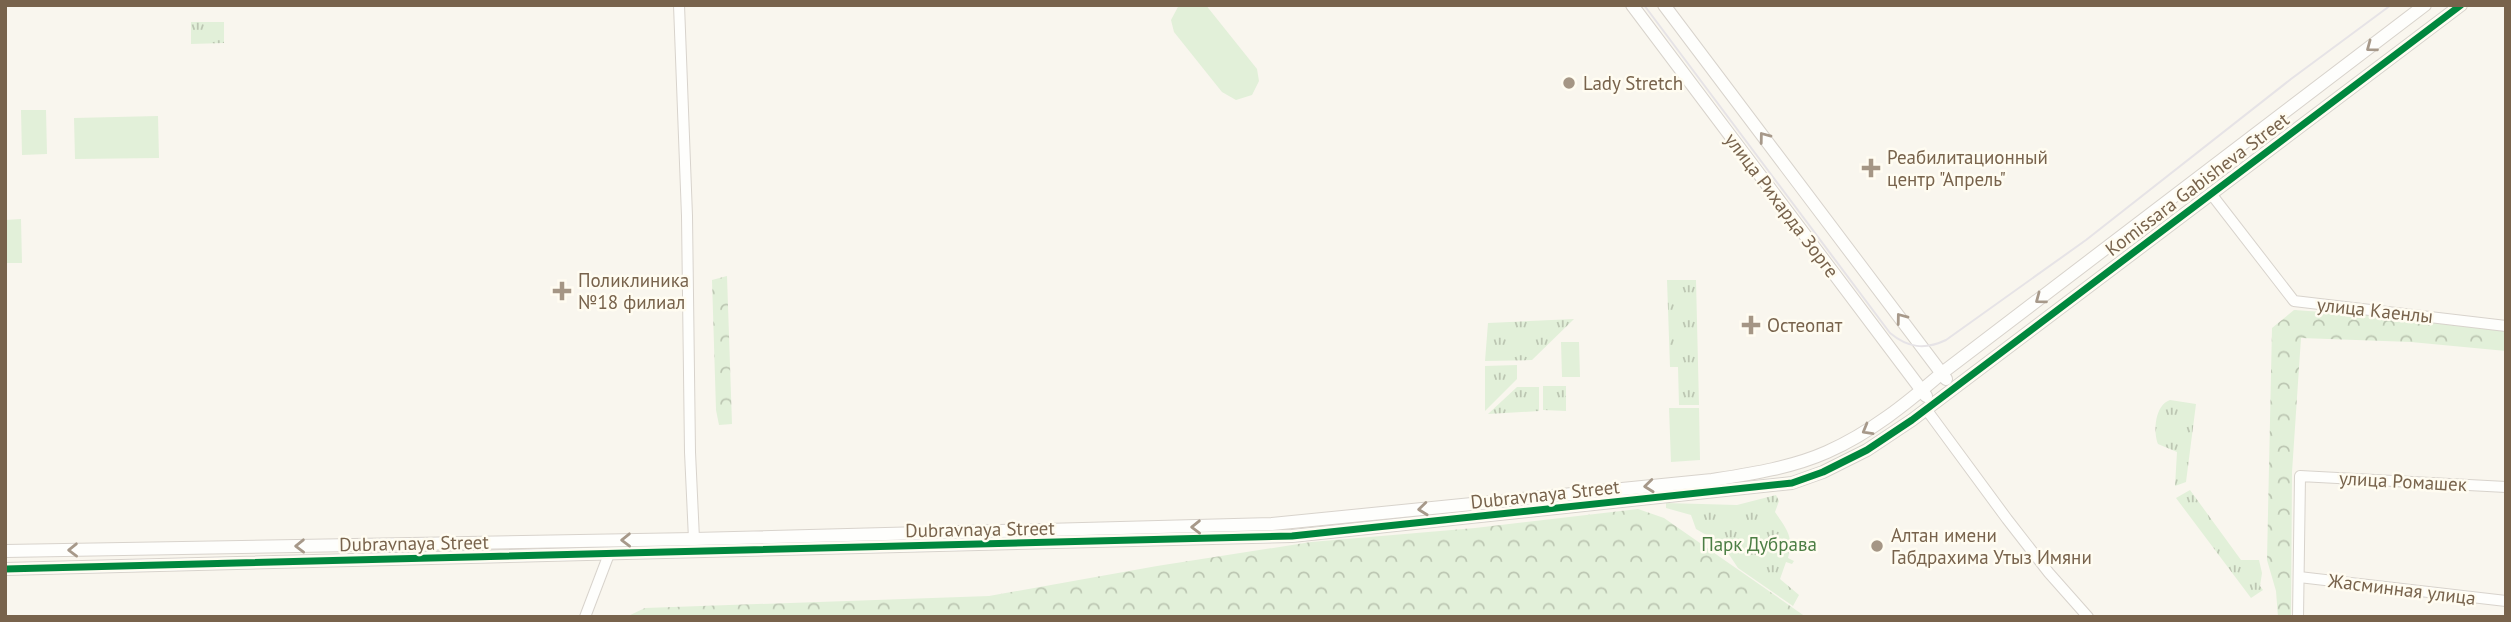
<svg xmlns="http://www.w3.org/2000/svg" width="2511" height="622" font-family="'PT Sans',sans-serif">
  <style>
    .grass { fill: url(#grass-tufts) }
    .forest { fill: url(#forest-crowns) }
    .pitch { fill: #e2f0d9 }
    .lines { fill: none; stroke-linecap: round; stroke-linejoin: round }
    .minor-casing { stroke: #d8d3cc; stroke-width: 12 }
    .tertiary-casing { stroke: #d8d3cc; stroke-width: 14 }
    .minor { stroke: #fefefc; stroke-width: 10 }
    .tertiary { stroke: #fefefc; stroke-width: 12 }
    .tram { stroke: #e6e3e6; stroke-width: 2 }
    .cycleway-casing { stroke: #fffcf1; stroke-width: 11 }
    .cycleway { stroke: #00873e; stroke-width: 7 }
    .oneway { stroke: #a7998a }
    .poi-dot { fill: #a59685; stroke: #fffcf1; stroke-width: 2.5 }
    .labels { text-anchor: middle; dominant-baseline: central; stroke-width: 5; stroke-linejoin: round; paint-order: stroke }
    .poi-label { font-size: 19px; fill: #78634c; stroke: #fffcf1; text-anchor: start }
    .street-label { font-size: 19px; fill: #78634c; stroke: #fffcf1 }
    .park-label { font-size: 19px; fill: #4c7e44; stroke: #fffcf1 }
  </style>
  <defs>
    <pattern id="grass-tufts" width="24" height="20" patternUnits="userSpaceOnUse" patternTransform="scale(1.75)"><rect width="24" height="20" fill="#e2f0d9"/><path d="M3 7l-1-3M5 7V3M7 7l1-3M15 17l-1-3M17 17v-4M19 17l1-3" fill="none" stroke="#bcc6b2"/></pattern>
    <pattern id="forest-crowns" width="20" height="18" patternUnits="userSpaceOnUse" patternTransform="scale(1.75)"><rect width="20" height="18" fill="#e2f0d9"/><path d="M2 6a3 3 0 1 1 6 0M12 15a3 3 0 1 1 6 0" fill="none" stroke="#bcc6b2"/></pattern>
  </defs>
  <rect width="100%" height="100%" fill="#f9f6ee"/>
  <g class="grass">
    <path d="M191 22H224V43L191 44Z"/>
    <path d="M1667 280H1696L1699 405H1679L1678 367H1670Z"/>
    <path d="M1574 319 1532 360 1485 361 1488 323Z"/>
    <path d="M1517 365V379L1485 411V366Z"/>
    <path d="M1543 386H1566V411L1543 410Z"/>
    <path d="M1517 387H1539V411L1488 414Z"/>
    <path d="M2170 400 2196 404 2186 482 2175 486 2177 452 2158 444C2153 431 2155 405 2170 400Z"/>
    <path d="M2190 490 2241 560H2259L2262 573 2260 586 2263 590 2251 598 2176 498Z"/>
    <path d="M1776 495 1779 501 1775 512C1787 530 1794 536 1788 558L1794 561 1792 564 1786 562 1780 579 1799 595 1793 606 1738 568 1722 544 1696 529 1691 515 1666 508V503L1737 505Z"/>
  </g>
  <g class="forest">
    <path d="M727 276 732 424 719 425 716 410 712 280Z"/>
    <path d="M2294 310 2395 317 2506 330V351L2411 342 2301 338 2292 472 2291 617H2278L2276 591 2267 560 2272 328Z"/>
    <path d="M1638 509 1664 518 1806 617H626L645 608 989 596 1157 566 1311 542 1475 528Z"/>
  </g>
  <g class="pitch">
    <path d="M1179 5H1206L1209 9 1257 69 1259 81 1252 95 1236 100 1222 92 1174 32 1171 20Z"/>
    <path d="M21 110H46L47 154 22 155Z"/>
    <path d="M158 116 159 158 75 159 74 118Z"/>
    <path d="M21 219 22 263H5V220Z"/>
    <path d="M1561 342H1579L1580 377H1562Z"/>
    <path d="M1669 408H1699L1700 460 1671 462Z"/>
  </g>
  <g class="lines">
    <defs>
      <g id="minor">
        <path d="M679 5 687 216 690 452 694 539"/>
        <path d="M2212 195 2294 301 2506 326"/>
        <path d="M1926 409 2007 519 2049 573 2088 617"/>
        <path d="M2299 577 2506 601"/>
        <path d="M585 617 609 554"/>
        <path d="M2298 617 2300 476 2506 487"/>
      </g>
      <g id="tertiary">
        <path d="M1632 5 1926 396"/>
        <path d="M1664 5 1946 379"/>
        <path d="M5 551 694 539 1272 524 1712 480C1750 474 1791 468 1827 452 1870 433 1906 404 1942 373L2425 5"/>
        <path d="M5 569 1292 536 1792 483 1823 472 1867 450 1912 420 2461 5"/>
      </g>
    </defs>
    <use href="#minor" class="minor-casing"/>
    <use href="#tertiary" class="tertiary-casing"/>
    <use href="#minor" class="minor"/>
    <use href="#tertiary" class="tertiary"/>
    <path class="tram" d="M1644 5 1890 333C1908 348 1925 350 1946 340L2086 240 2291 79 2391 5"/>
    <defs>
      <path id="cycleway" d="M5 569 1292 536 1792 483 1823 472 1867 450 1912 420 2461 5"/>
    </defs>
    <use href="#cycleway" class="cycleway-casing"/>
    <use href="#cycleway" class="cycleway"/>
  </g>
  <defs><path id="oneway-chevron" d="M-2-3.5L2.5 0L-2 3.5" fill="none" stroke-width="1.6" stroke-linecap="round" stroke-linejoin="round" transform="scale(1.75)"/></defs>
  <g class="oneway">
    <use href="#oneway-chevron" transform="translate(2371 47) rotate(143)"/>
    <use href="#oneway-chevron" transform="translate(1764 137) rotate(-127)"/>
    <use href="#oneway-chevron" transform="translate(2040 299) rotate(143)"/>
    <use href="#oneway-chevron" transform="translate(1901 318) rotate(-127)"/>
    <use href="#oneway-chevron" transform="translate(1867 430) rotate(150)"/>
    <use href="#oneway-chevron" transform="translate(1649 486) rotate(174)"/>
    <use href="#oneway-chevron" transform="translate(1423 509) rotate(174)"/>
    <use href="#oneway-chevron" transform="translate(1196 527) rotate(179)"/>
    <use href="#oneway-chevron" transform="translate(626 540) rotate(179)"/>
    <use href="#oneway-chevron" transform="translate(300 546) rotate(179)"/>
    <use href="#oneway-chevron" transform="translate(73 550) rotate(179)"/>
  </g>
  <g class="poi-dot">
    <circle cx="1569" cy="83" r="7"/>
    <path d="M1867.5 157.5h7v7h7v7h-7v7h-7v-7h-7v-7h7z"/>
    <path d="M558.5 280.5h7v7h7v7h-7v7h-7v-7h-7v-7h7z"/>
    <path d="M1747.5 314.5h7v7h7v7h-7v7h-7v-7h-7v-7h7z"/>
    <circle cx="1877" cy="546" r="7"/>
  </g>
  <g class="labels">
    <g class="poi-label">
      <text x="1583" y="83">Lady Stretch</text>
      <text x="1887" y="157">Реабилитационный<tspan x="1887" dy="22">центр "Апрель"</tspan></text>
      <text x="578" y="280">Поликлиника<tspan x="578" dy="22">№18 филиал</tspan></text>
      <text x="1767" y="325">Остеопат</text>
      <text x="1891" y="535">Алтан имени<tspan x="1891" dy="22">Габдрахима Утыз Имяни</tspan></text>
    </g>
    <g class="street-label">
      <text transform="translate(2197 184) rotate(-37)">Komissara Gabisheva Street</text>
      <text transform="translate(1782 205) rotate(53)">улица Рихарда Зорге</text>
      <text transform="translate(2375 310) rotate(6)">улица Каенлы</text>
      <text transform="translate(2403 481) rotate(3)">улица Ромашек</text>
      <text transform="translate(1545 494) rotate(-6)">Dubravnaya Street</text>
      <text transform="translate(980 529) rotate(-1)">Dubravnaya Street</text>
      <text transform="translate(414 543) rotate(-1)">Dubravnaya Street</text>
      <text transform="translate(2402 589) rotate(7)">Жасминная улица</text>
    </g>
    <g class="park-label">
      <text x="1759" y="544">Парк Дубрава</text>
    </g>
  </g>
  <rect width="2511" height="622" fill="none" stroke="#78634c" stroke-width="14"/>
</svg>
